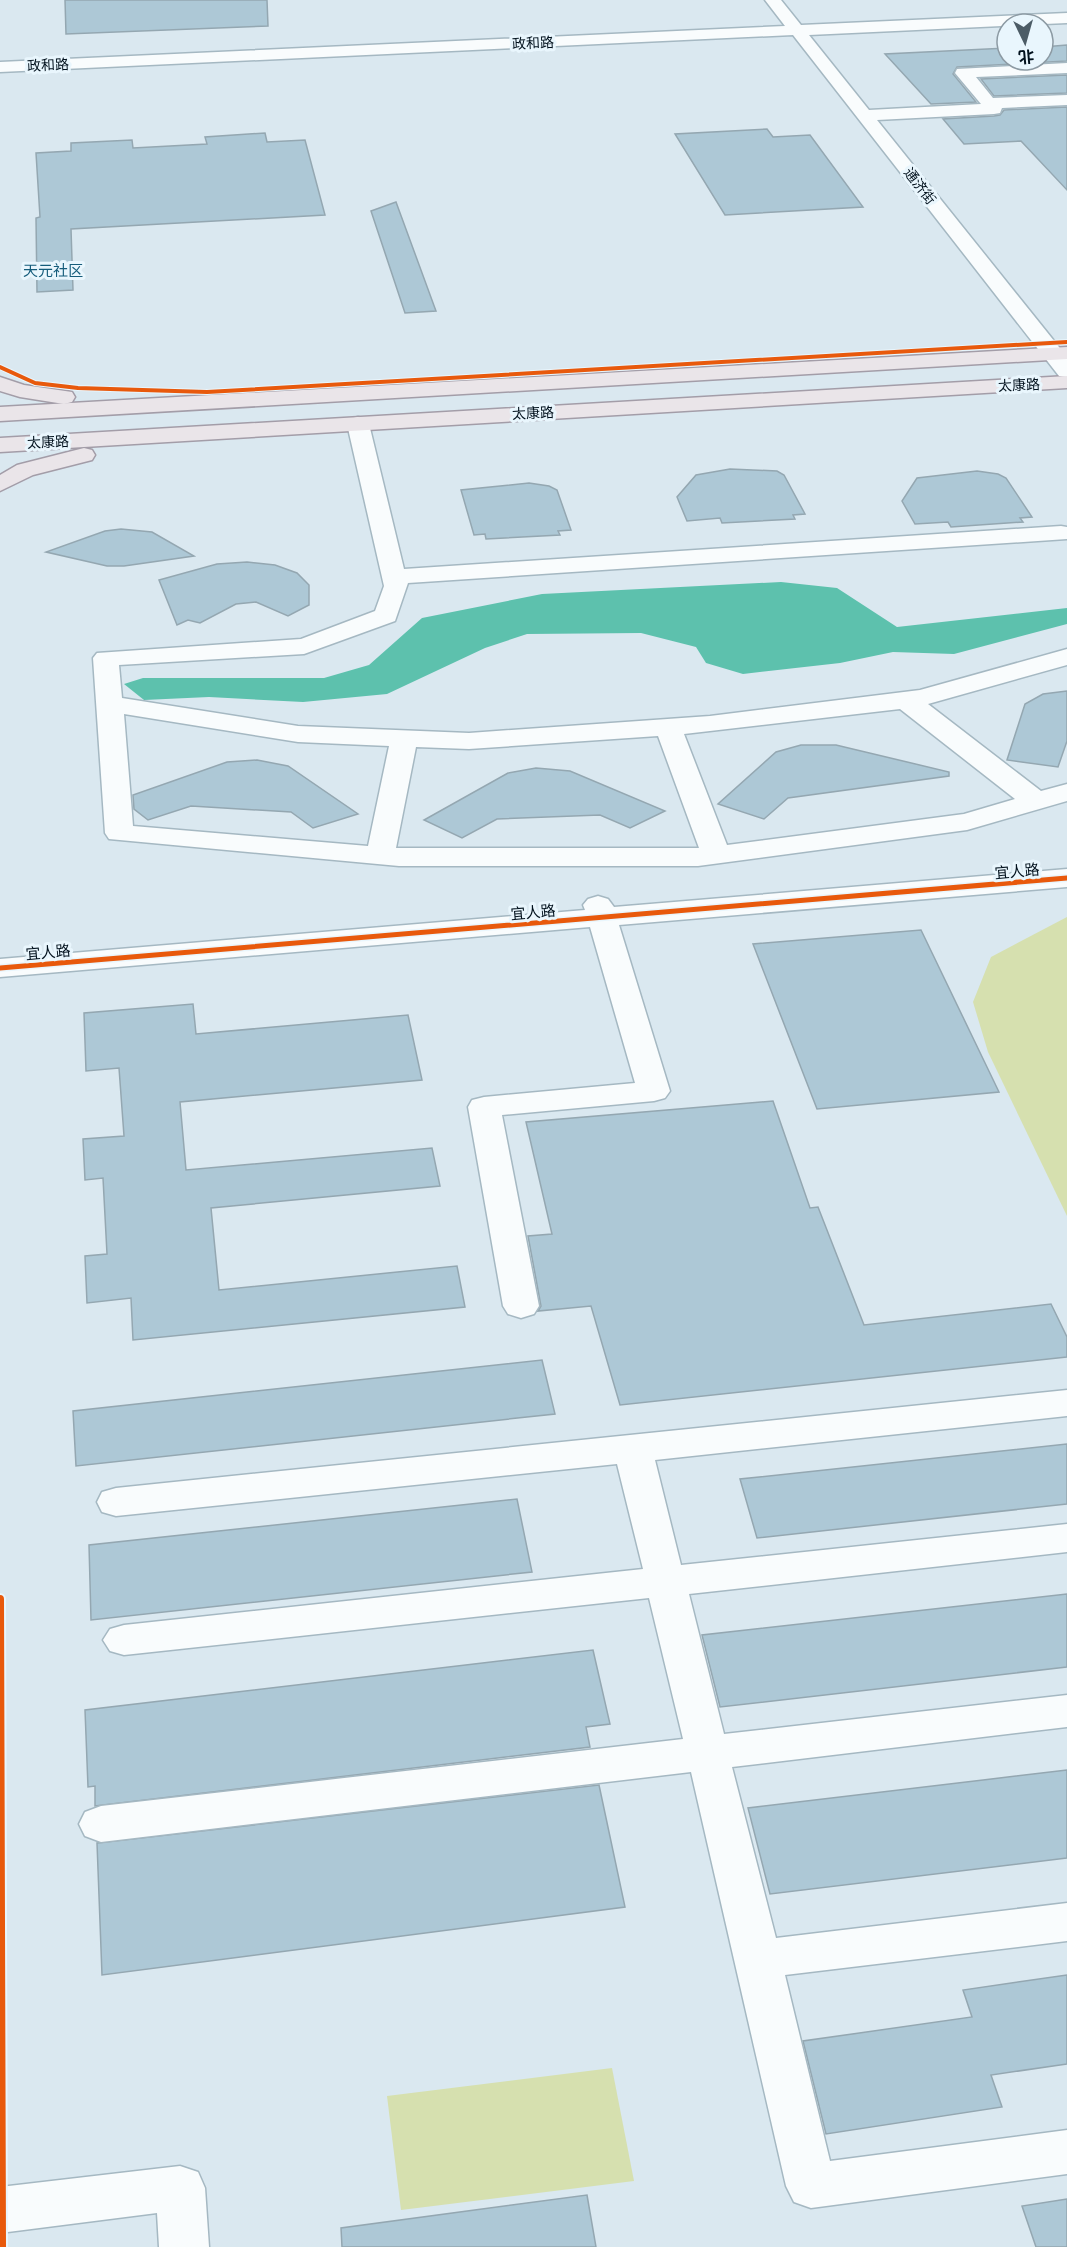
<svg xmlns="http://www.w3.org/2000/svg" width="1067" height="2247" font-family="Poppins,'Noto Sans SC',sans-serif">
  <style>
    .green { fill: #d6e0af }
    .water { fill: #5dc1ad }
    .building { fill: #adc8d6; stroke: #94a7b1; stroke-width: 1.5 }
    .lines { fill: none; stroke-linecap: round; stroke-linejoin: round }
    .minor-casing { stroke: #a5b8c2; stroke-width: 3 }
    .major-casing { stroke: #a39da8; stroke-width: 3 }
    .minor { fill: #f9fcfd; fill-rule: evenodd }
    .major { fill: #eae5e9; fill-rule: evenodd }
    .cycleway-far2-casing { stroke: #e9f6fd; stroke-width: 6 }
    .cycleway-far1-casing { stroke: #e9f6fd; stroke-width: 8 }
    .cycleway-casing { stroke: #e9f6fd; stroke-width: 12 }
    .cycleway-far2 { stroke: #e8590c; stroke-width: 4 }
    .cycleway-far1 { stroke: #e8590c; stroke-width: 5 }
    .cycleway { stroke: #e8590c; stroke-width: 8 }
    .labels { text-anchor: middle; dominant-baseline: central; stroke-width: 6; stroke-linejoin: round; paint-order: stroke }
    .far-street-label { font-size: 14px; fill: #00101c; stroke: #e9f6fd }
    .far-quarter-label { font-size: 15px; fill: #155c7b; stroke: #e9f6fd }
    .street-label { font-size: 15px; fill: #00101c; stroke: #e9f6fd }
  </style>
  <rect width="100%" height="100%" fill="#dae8f0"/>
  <g class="green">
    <path d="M1067 917V1216L988 1052 973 1002 991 957Z"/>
    <path d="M612 2068 634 2181 401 2210 387 2096Z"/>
  </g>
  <path class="water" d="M781 582 837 588 897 627 1067 608V624L954 654 893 652 840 663 743 674 706 663 696 647 641 633 527 634 485 648 387 694 303 702 209 697 144 700 124 684 143 678H324L369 665 422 618 542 594Z"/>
  <g class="building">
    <path d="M65 0H267L268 26 66 34Z"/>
    <path d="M1067 45V61L957 67 953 74 976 102 931 104 885 54 1007 48V60H1043V47Z"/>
    <path d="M1067 75V93L994 96 981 79Z"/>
    <path d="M1067 107V190L1021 141 964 144 943 119 994 116 1000 115 1004 110Z"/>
    <path d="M767 129 773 137 810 135 863 207 725 215 675 134Z"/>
    <path d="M265 133 267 142 305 140 325 215 71 229 73 290 37 292 36 218 40 217 36 153 71 151V143L132 140 133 148 207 144 205 137Z"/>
    <path d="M396 202 436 311 405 313 371 211Z"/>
    <path d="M730 469 777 471 784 475 805 514 793 515 795 519 722 523 720 518 687 521 677 497 696 475Z"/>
    <path d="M977 471 998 474 1006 478 1032 517 1020 518 1023 522 951 527 948 522 915 524 902 501 917 478Z"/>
    <path d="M529 483 549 486 557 490 571 530 558 531 560 535 486 539 485 534 474 535 461 490Z"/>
    <path d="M121 529 152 532 194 556 124 566H107L46 552 105 531Z"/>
    <path d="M247 562 275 565 297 573 309 585V605L288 616 256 602 236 604 200 623 188 620 177 625 159 580 217 564Z"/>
    <path d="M1067 691V741L1058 767 1007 760 1025 704 1043 694Z"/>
    <path d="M801 745H836L949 772V776L788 798 764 819 718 804 776 752Z"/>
    <path d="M257 760 288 766 358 814 313 828 291 812 191 806 148 820 134 809 133 795 227 762Z"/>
    <path d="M536 768 570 771 665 811 630 828 600 815 497 819 462 838 424 820 508 773Z"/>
    <path d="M921 930 999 1092 817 1109 753 944Z"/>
    <path d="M193 1004 196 1034 408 1015 422 1080 180 1102 186 1170 432 1148 440 1186 211 1208 219 1290 457 1266 465 1307 133 1340 131 1298 87 1303 85 1256 107 1254 103 1178 85 1180 83 1139 124 1136 119 1068 86 1071 84 1013Z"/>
    <path d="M773 1101 810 1208 818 1207 864 1325 1051 1304 1067 1337V1357L620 1405 591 1306 538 1311 541 1306 528 1236 552 1234 526 1122Z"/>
    <path d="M542 1360 555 1414 76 1466 73 1411Z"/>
    <path d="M1067 1444V1504L757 1538 740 1479Z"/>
    <path d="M517 1499 532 1572 91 1620 89 1545Z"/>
    <path d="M1067 1594V1667L720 1707 702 1635Z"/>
    <path d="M593 1650 610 1724 586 1727 590 1747 95 1806V1786L88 1787 85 1710Z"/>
    <path d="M1067 1770V1858L770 1894 748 1808Z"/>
    <path d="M599 1785 625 1907 102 1975 97 1843Z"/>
    <path d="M1067 1975V2064L991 2075 1002 2107 826 2134 803 2041 972 2017 963 1990Z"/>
    <path d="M587 2195 596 2247H342L341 2228Z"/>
    <path d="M1067 2199V2247H1036L1022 2206Z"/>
  </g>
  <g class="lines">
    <defs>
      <g id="minor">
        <path d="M765 0H781L801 25 1067 13V23L809 35 869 110 981 104 955 73 957 69 1067 63V73L976 77 993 98 1067 95V105L1002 108 1000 113 994 114 877 120 1067 357V377L1059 376 793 35 0 72V62L785 26Z"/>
        <path d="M358 417 366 419 369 424 404 569 1061 526 1067 527V539L408 583 395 621 304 654 119 665 122 698 298 726 469 733 710 716 920 690 1067 649V665L928 704 1041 791 1067 784V801L967 830 698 866H399L109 839 105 833 93 658 97 653 301 639 375 611 384 586 347 424 350 419ZM900 709 1015 799 964 814 727 845 684 734ZM124 714 298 742 389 746 368 846 133 826ZM658 736 699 848H396L416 747 469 749Z"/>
        <path d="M1067 869V887L619 925 670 1091 665 1098 654 1101 502 1115 539 1306 534 1314 521 1318 508 1314 503 1306 468 1107 472 1100 484 1097 635 1083 590 927 0 977V959L585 910 583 905 588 899 598 896 608 899 614 907Z"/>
        <path d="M1067 1390V1416L655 1460 681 1565 1067 1524V1552L689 1594 724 1734 1067 1695V1727L732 1767 776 1938 1067 1903V1941L785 1975 830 2161 1067 2130V2174L811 2208 794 2202 786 2186 691 1772 101 1842 85 1836 79 1824 85 1812 101 1806 683 1739 649 1598 124 1655 110 1651 103 1640 110 1629 124 1625 643 1569 617 1464 116 1516 102 1512 97 1502 102 1492 116 1488Z"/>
        <path d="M180 2166 198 2172 205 2188 209 2247H159L157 2213 0 2233V2187Z"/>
      </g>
      <g id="major">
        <path d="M1067 347V359L0 421V407Z"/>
        <path d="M1067 376V388L0 452V438Z"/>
        <path d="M0 377 24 385 72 392 75 397 72 402 64 404 20 397 0 391Z"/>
        <path d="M84 448 92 450 95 455 92 460 33 475 0 491V475L17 465Z"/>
      </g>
    </defs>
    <use href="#minor" class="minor-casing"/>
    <use href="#major" class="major-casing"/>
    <use href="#minor" class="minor"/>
    <use href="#major" class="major"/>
    <defs>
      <path id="cycleway-far2" d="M0 367 35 383 78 388 207 392 1067 342"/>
      <path id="cycleway-far1" d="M0 968 1067 878"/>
      <path id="cycleway" d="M0 1599 2 2247"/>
    </defs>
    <use href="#cycleway-far2" class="cycleway-far2-casing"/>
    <use href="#cycleway-far1" class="cycleway-far1-casing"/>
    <use href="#cycleway" class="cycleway-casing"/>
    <use href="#cycleway-far2" class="cycleway-far2"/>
    <use href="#cycleway-far1" class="cycleway-far1"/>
    <use href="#cycleway" class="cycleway"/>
  </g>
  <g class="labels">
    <g class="far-street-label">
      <text transform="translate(533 43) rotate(-3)">政和路</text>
      <text transform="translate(48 65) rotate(-3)">政和路</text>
      <text transform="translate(920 186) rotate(52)">通济街</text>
      <text transform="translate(1019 385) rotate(-3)">太康路</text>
      <text transform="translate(533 413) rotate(-3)">太康路</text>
      <text transform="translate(48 442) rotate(-3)">太康路</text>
    </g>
    <g class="far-quarter-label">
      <text x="53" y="270">天元社区</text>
    </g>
    <g class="street-label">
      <text transform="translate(1017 871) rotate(-5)">宜人路</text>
      <text transform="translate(533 912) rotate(-5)">宜人路</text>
      <text transform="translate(48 952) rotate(-5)">宜人路</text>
    </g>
  </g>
  <g transform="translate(1025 42) rotate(175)"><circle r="28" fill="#e9f6fd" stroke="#8c9aa3" stroke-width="1.5"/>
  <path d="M0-4.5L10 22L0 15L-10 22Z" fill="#4c5c66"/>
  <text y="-9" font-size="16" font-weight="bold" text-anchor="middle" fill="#00101c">北</text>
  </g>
</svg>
